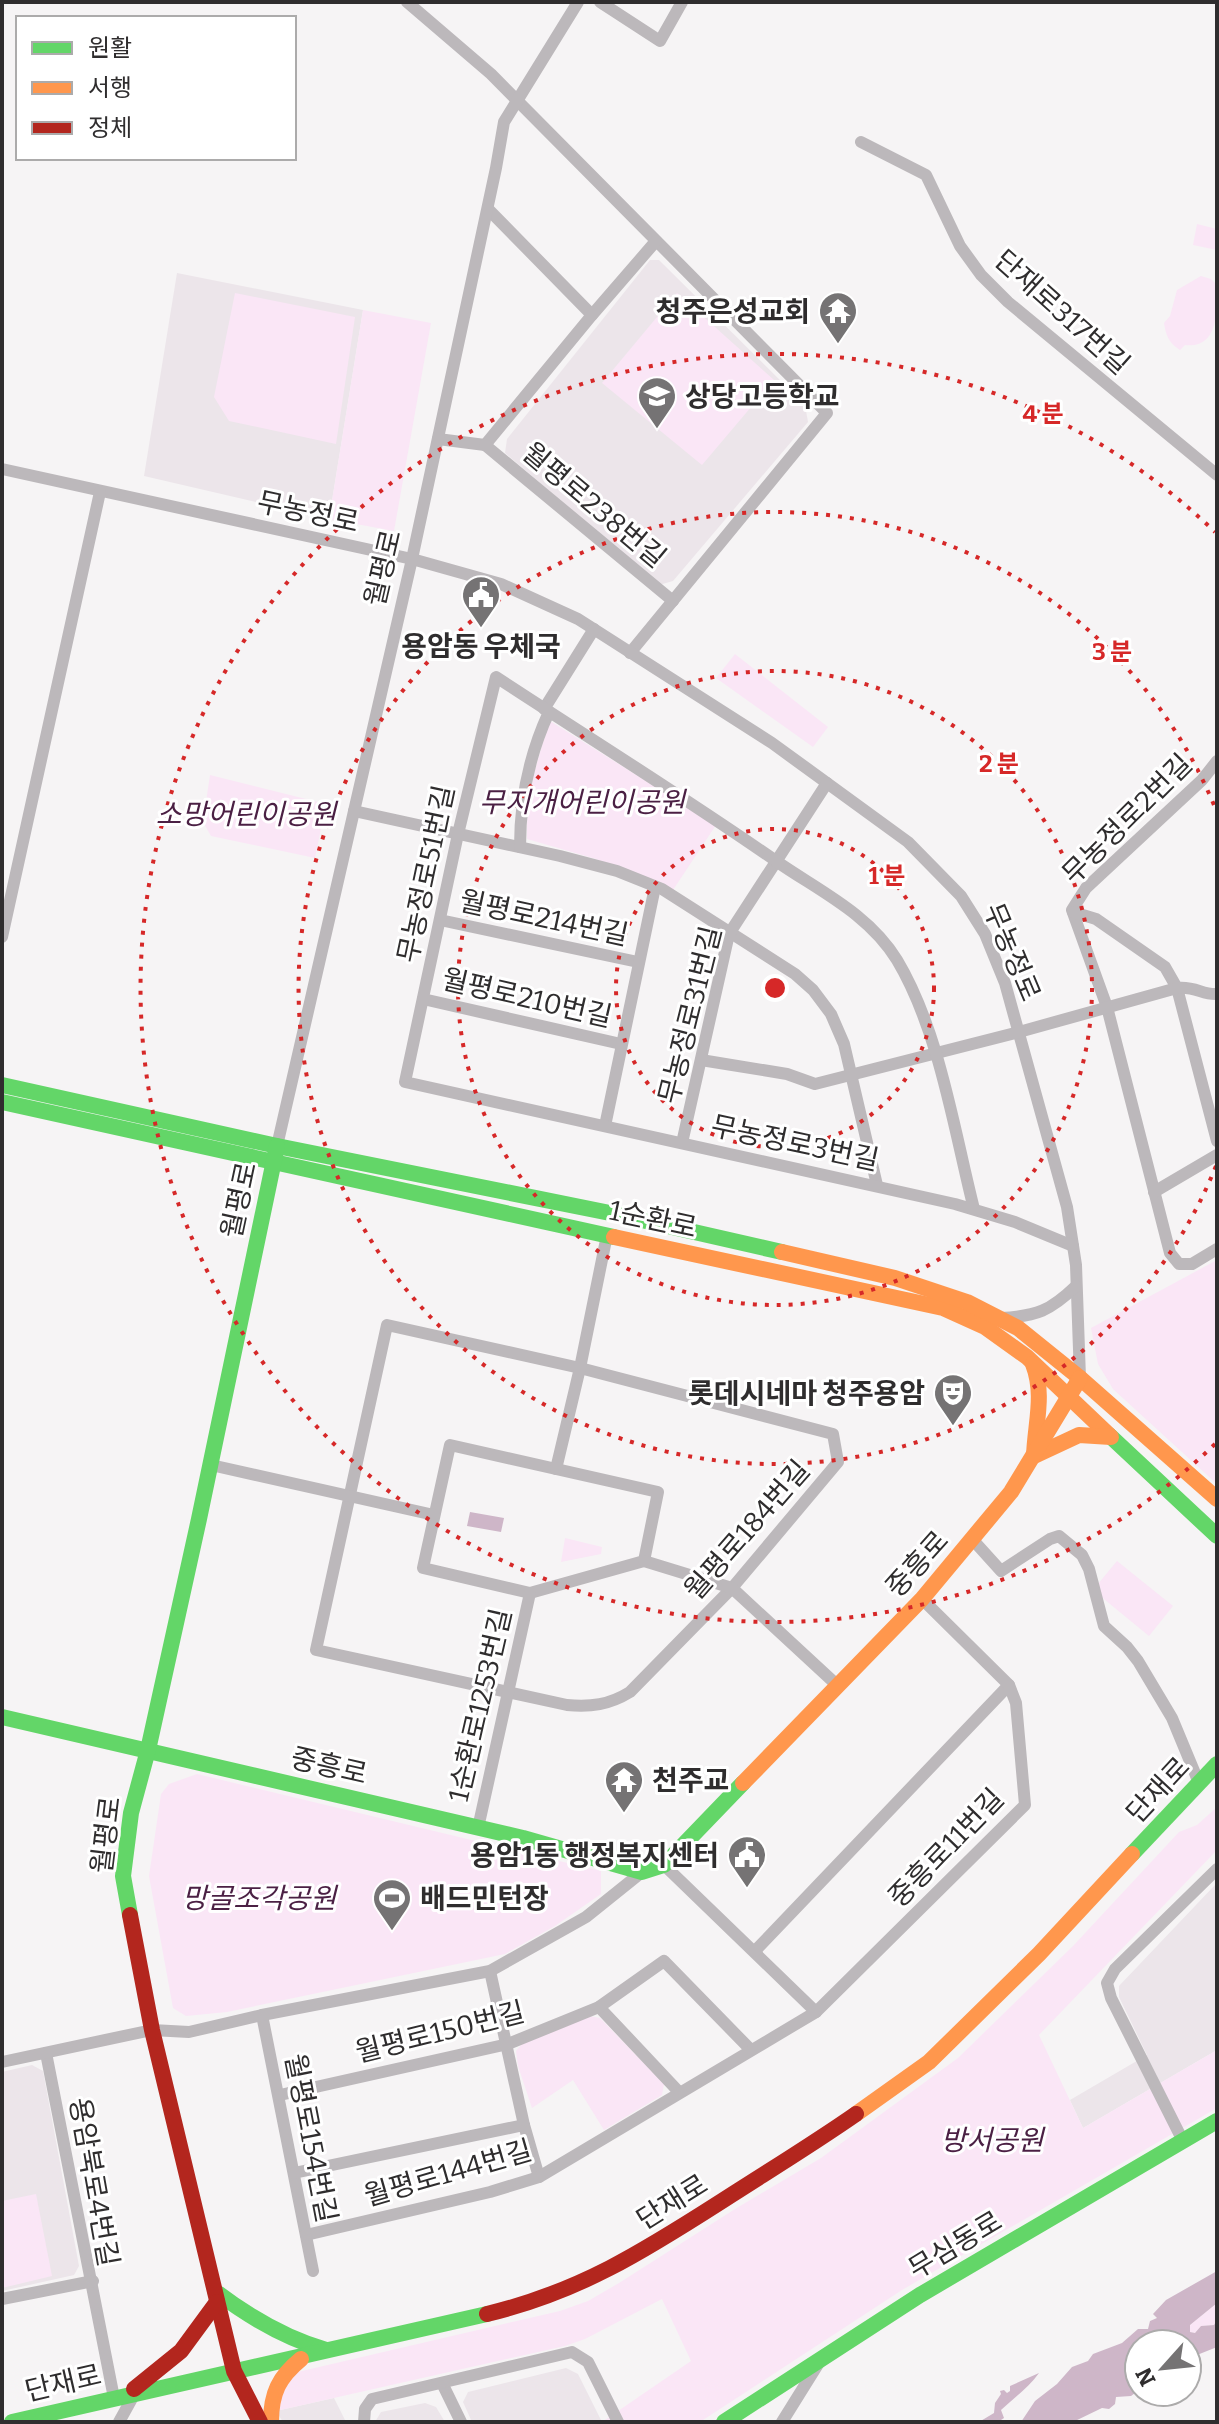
<svg xmlns="http://www.w3.org/2000/svg" width="1219" height="2424" font-family="Bitter,'Noto Sans KR',serif">
  <style>
    .built { fill: #ece5ea }
    .green { fill: #fae6f6 }
    .water { fill: #ceb6c8 }
    .lines { fill: none; stroke-linecap: round; stroke-linejoin: round }
    .street { stroke: #bcb8bb; stroke-width: 12 }
    .fast { stroke: #63d668; stroke-width: 16 }
    .slow { stroke: #ff974d; stroke-width: 16 }
    .jam { stroke: #b3261e; stroke-width: 16 }
    .ring { fill: none; stroke: #d62828; stroke-width: 4; stroke-dasharray: 4 8 }
    .labels { text-anchor: middle; dominant-baseline: central; stroke-width: 6; stroke-linejoin: round; paint-order: stroke }
    .poi-label { font-size: 28px; font-weight: bold; fill: #2f2d2e; stroke: #fff; text-anchor: end }
    .street-label { font-size: 28px; fill: #2f2d2e; stroke: #fff }
    .park-label { font-size: 28px; font-style: italic; fill: #4b2044; stroke: #fff }
    .centre { fill: #d62828; stroke: #fff; stroke-width: 4 }
    .ring-label { font-size: 24px; text-anchor: middle; font-weight: bold; fill: #d62828; stroke: #fff; stroke-width: 6; stroke-linejoin: round; paint-order: stroke }
  </style>
  <rect width="100%" height="100%" fill="#f6f4f5"/>
  <g class="built">
    <path d="M650 260H659L805 405 808 422 673 581 659 585 505 453 507 439Z"/>
    <path d="M177 273 363 310 329 519 144 476Z"/>
    <path d="M1215 1885 1217 2050 1083 2128 1070 2100 1147 2055 1119 1997V1986Z"/>
    <path d="M32 2065 43 2071 79 2266 74 2275 2 2291V2072Z"/>
    <path d="M566 2368 578 2374 602 2422H472L463 2402 468 2392Z"/>
    <path d="M334 2398 346 2422H283L276 2411Z"/>
    <path d="M425 2403 436 2407 445 2422H375L381 2412Z"/>
  </g>
  <g class="green">
    <path d="M1197 224 1217 229V250L1193 245Z"/>
    <path d="M1201 276 1211 279 1217 285C1217 311 1219 349 1185 345L1180 350C1169 343 1166 336 1164 323L1170 316 1177 290Z"/>
    <path d="M235 293 355 317 336 444 229 421 214 397Z"/>
    <path d="M677 293 774 380 702 465 602 383Z"/>
    <path d="M363 310 431 323 394 531 329 519Z"/>
    <path d="M735 654 828 727 813 747 716 678Z"/>
    <path d="M550 721 716 825 673 890 596 859 527 839C526 794 536 764 550 721Z"/>
    <path d="M210 775 326 804 315 858 211 836 203 822Z"/>
    <path d="M1217 1260V1484L1113 1389 1098 1364 1091 1328Z"/>
    <path d="M565 1538 602 1547 601 1554 561 1562Z"/>
    <path d="M1117 1561 1173 1606 1149 1636 1093 1590Z"/>
    <path d="M197 1774 601 1871V1894L555 1926 505 1954 227 2012 186 2016 173 2008 149 1876 161 1794 169 1784Z"/>
    <path d="M1217 1807V1850L1039 2035 1083 2128 1217 2050V2108L902 2290 700 2422H602L691 2361 662 2299 585 2339 565 2346 276 2411 275 2392 289 2374 560 2311 588 2301 619 2283 735 2209 821 2158 958 2058 1073 1946 1179 1832 1197 1825Z"/>
    <path d="M589 2016 600 2018 664 2084 662 2095 604 2130 573 2080 532 2108 518 2066 516 2051 522 2044Z"/>
    <path d="M36 2194 52 2276 2 2288V2201Z"/>
    <path d="M1217 2303V2320L1214 2325 1201 2326 1195 2333 1190 2332V2325Z"/>
  </g>
  <g class="water">
    <path d="M470 1512 504 1518 501 1532 467 1526Z"/>
    <path d="M1217 2271V2303L1190 2325V2332L1195 2333 1201 2326 1214 2325 1217 2320V2347L1187 2359V2344H1139V2390L1131 2396 1116 2397 1115 2404 1109 2409 1102 2408 1073 2422H1021L1035 2401 1057 2384 1072 2367 1088 2361 1093 2354 1122 2343 1138 2329H1148L1150 2321 1157 2318 1153 2314 1166 2300Z"/>
    <path d="M1039 2373C1029 2387 1014 2398 1001 2410L1004 2418 998 2422H979L994 2413 995 2403 1001 2394 1000 2391 1004 2390 1007 2393 1010 2391V2386Z"/>
  </g>
  <g class="lines">
    <g class="street">
      <path d="M407 2 491 74 827 413 630 653"/>
      <path d="M600 2 660 41 682 2"/>
      <path d="M861 142 926 175 960 246 981 275 1008 302 1217 475"/>
      <path d="M488 209 592 315"/>
      <path d="M438 439 485 445 592 315 656 241"/>
      <path d="M485 445 673 601"/>
      <path d="M2 469 412 559 501 584 578 619 772 743 908 842 961 896 985 934 1005 983 1067 1207 1076 1265 1080 1378"/>
      <path d="M544 709 594 629"/>
      <path d="M1217 761 1202 780 1086 888 1072 910 1107 1007 1170 1253 1179 1264H1192L1217 1249"/>
      <path d="M354 811 560 856 617 871 662 889 795 974 813 990 831 1014 844 1044 877 1185"/>
      <path d="M520 847C520 800 529 755 549 712"/>
      <path d="M1073 912 1096 919 1165 967 1177 988 1217 1141"/>
      <path d="M440 920 638 962"/>
      <path d="M2 937 100 492"/>
      <path d="M423 999 621 1044"/>
      <path d="M701 1060 787 1074 815 1084 1019 1032 1177 988C1196 986 1202 995 1217 994"/>
      <path d="M605 1126 655 887"/>
      <path d="M682 1143 729 934 827 783"/>
      <path d="M277 1146 412 559 496 168 504 122 578 2"/>
      <path d="M1154 1192 1217 1155"/>
      <path d="M974 1209C954 1130 939 1030 897 960 868 913 819 891 776 861 684 797 589 738 496 677L458 834 405 1082 955 1204 1015 1222 1073 1246"/>
      <path d="M1001 1318C1037 1316 1050 1311 1076 1286"/>
      <path d="M387 1325 580 1368 833 1434 838 1462 732 1588 630 1692C609 1705 591 1707 567 1705L316 1650Z"/>
      <path d="M450 1445 658 1492 644 1561 530 1593 423 1568Z"/>
      <path d="M211 1465 434 1515"/>
      <path d="M556 1469 580 1368 607 1235"/>
      <path d="M973 1540 1001 1571 1050 1539 1059 1536 1082 1555 1089 1569 1104 1626 1127 1647 1138 1661 1172 1718 1199 1783"/>
      <path d="M644 1561 732 1588 838 1686"/>
      <path d="M478 1828 530 1593"/>
      <path d="M664 1865 816 2012"/>
      <path d="M755 1951 1009 1685"/>
      <path d="M490 1971 524 2125 539 2177"/>
      <path d="M599 2007 679 2092"/>
      <path d="M262 2015 313 2271"/>
      <path d="M46 2053 114 2398"/>
      <path d="M2 2062 152 2030 189 2032 262 2015 490 1971 586 1917 642 1872"/>
      <path d="M280 2095 508 2044 599 2007 664 1961 750 2049"/>
      <path d="M1183 2141 1111 1998 1107 1983 1115 1969 1217 1869"/>
      <path d="M294 2173 524 2125"/>
      <path d="M306 2235 490 2192 539 2177 816 2012 1025 1805 1016 1703 1009 1685 922 1599"/>
      <path d="M2 2299 93 2281"/>
      <path d="M442 2383 461 2422"/>
      <path d="M119 2422 135 2393"/>
      <path d="M364 2422 365 2409 372 2399 572 2352 588 2362 618 2422"/>
      <path d="M782 2422 820 2361"/>
    </g>
    <g class="fast">
      <path d="M2 1085 277 1146 615 1214 782 1252"/>
      <path d="M2 1102 614 1237"/>
      <path d="M1109 1435 1217 1536"/>
      <path d="M2 1717 523 1838 642 1872 664 1865 743 1783"/>
      <path d="M1132 1854 1217 1764"/>
      <path d="M130 1915 123 1876 131 1813 148 1750 199 1519 277 1146"/>
      <path d="M215 2291C249 2317 284 2338 326 2350"/>
      <path d="M12 2422 487 2314"/>
      <path d="M724 2422 920 2295 1217 2121"/>
    </g>
    <g class="slow">
      <path d="M614 1237 943 1308 985 1327 1027 1357 1109 1435"/>
      <path d="M782 1252 895 1278 967 1302 1018 1328 1080 1378 1217 1499"/>
      <path d="M1033 1364C1045 1395 1035 1424 1034 1456L1079 1435 1111 1437"/>
      <path d="M743 1783 922 1599 1011 1492 1080 1378"/>
      <path d="M856 2114 929 2062 1039 1954 1132 1854"/>
      <path d="M271 2422C271 2393 279 2377 301 2359"/>
    </g>
    <g class="jam">
      <path d="M130 1915 152 2030 234 2371 260 2422"/>
      <path d="M487 2314C579 2292 644 2251 722 2201 767 2172 813 2144 856 2114"/>
      <path d="M134 2389 181 2351 217 2302"/>
    </g>
  </g>
  <g class="ring">
    <circle cx="775" cy="988" r="159"/>
    <circle cx="775" cy="988" r="317"/>
    <path d="M1216 1166A476 476 0 1 1 1216 810"/>
    <path d="M1215 1444A634 634 0 1 1 1215 532"/>
  </g>
  <defs>
    <symbol id="temple-pin" viewBox="-11 -11 22 30"><path d="M0 17L-7.5 6A9.5 9.5 0 1 1 7.5 6Z" fill="#757374" stroke="#fff"/><path d="M0-6L5-2H3V0L6.5 2.5H4V6H1.5V3h-3V6H-4V2.5H-6.5L-3 0V-2H-5Z" fill="#fff"/></symbol>
    <symbol id="school-pin" viewBox="-11 -11 22 30"><path d="M0 17L-7.5 6A9.5 9.5 0 1 1 7.5 6Z" fill="#757374" stroke="#fff"/><path d="M0-5L7-2L0 1L-7-2ZM-4 1L0 2.5L4 1V4Q0 6-4 4Z" fill="#fff"/></symbol>
    <symbol id="civic-pin" viewBox="-11 -11 22 30"><path d="M0 17L-7.5 6A9.5 9.5 0 1 1 7.5 6Z" fill="#757374" stroke="#fff"/><path d="M-.6-6.5H3V-4.5H.6V-3L4-1V1h2V6H-6V1h2V-1L-.6-3ZM-1.2 2.5V6h2.4V2.5Z" fill="#fff"/></symbol>
    <symbol id="theatre-pin" viewBox="-11 -11 22 30"><path d="M0 17L-7.5 6A9.5 9.5 0 1 1 7.5 6Z" fill="#757374" stroke="#fff"/><path d="M-5-5.5Q0-4 5-5.5V0Q5 5 0 6Q-5 5-5 0ZM-3.3-2.5H-1v1.5H-3.3ZM1-2.5H3.3v1.5H1ZM-2.8 1Q0 5.5 2.8 1Z" fill="#fff"/></symbol>
    <symbol id="stadium-pin" viewBox="-11 -11 22 30"><path d="M0 17L-7.5 6A9.5 9.5 0 1 1 7.5 6Z" fill="#757374" stroke="#fff"/><path d="M0-5a6.5 5 0 1 0 0 10a6.5 5 0 1 0 0-10ZM-3.5-1.8h7v3.6h-7Z" fill="#fff"/></symbol>
  </defs>
  <g fill-rule="evenodd">
    <use href="#temple-pin" x="816" y="289" width="44" height="60"/>
    <use href="#school-pin" x="635" y="374" width="44" height="60"/>
    <use href="#civic-pin" x="459" y="573" width="44" height="60"/>
    <use href="#theatre-pin" x="931" y="1371" width="44" height="60"/>
    <use href="#temple-pin" x="602" y="1758" width="44" height="60"/>
    <use href="#civic-pin" x="725" y="1833" width="44" height="60"/>
    <use href="#stadium-pin" x="370" y="1876" width="44" height="60"/>
  </g>
  <g class="labels">
    <g class="poi-label">
      <text x="810" y="311">청주은성교회</text>
      <text x="685" y="396" text-anchor="start">상당고등학교</text>
      <text x="481" y="646" text-anchor="middle">용암동 우체국</text>
      <text x="925" y="1393">롯데시네마 청주용암</text>
      <text x="652" y="1780" text-anchor="start">천주교</text>
      <text x="719" y="1855">용암1동 행정복지센터</text>
      <text x="420" y="1898" text-anchor="start">배드민턴장</text>
    </g>
    <g class="street-label">
      <text transform="translate(1062 312) rotate(42)">단재로317번길</text>
      <text transform="translate(594 505) rotate(40)">월평로238번길</text>
      <text transform="translate(308 512) rotate(12)">무농정로</text>
      <text transform="translate(383 568) rotate(-77)">월평로</text>
      <text transform="translate(1127 819) rotate(-45)">무농정로2번길</text>
      <text transform="translate(426 874) rotate(-78)">무농정로51번길</text>
      <text transform="translate(544 918) rotate(12)">월평로214번길</text>
      <text transform="translate(1012 952) rotate(67)">무농정로</text>
      <text transform="translate(527 998) rotate(13)">월평로210번길</text>
      <text transform="translate(690 1015) rotate(-76)">무농정로31번길</text>
      <text transform="translate(795 1143) rotate(12)">무농정로3번길</text>
      <text transform="translate(239 1200) rotate(-78)">월평로</text>
      <text transform="translate(653 1219) rotate(12)">1순환로</text>
      <text transform="translate(747 1530) rotate(-49)">월평로184번길</text>
      <text transform="translate(917 1564) rotate(-48)">중흥로</text>
      <text transform="translate(480 1705) rotate(-77)">1순환로1253번길</text>
      <text transform="translate(329 1766) rotate(13)">중흥로</text>
      <text transform="translate(1158 1790) rotate(-47)">단재로</text>
      <text transform="translate(106 1835) rotate(-83)">월평로</text>
      <text transform="translate(946 1848) rotate(-46)">중흥로11번길</text>
      <text transform="translate(440 2032) rotate(-14)">월평로150번길</text>
      <text transform="translate(311 2138) rotate(79)">월평로154번길</text>
      <text transform="translate(448 2173) rotate(-16)">월평로144번길</text>
      <text transform="translate(94 2182) rotate(80)">용암북로4번길</text>
      <text transform="translate(672 2202) rotate(-32)">단재로</text>
      <text transform="translate(955 2245) rotate(-31)">무심동로</text>
      <text transform="translate(63 2383) rotate(-13)">단재로</text>
    </g>
    <g class="park-label">
      <text x="582" y="802">무지개어린이공원</text>
      <text x="246" y="814">소망어린이공원</text>
      <text x="259" y="1898">망골조각공원</text>
      <text x="992" y="2140">방서공원</text>
    </g>
  </g>
  <circle cx="775" cy="988" r="12" class="centre"/>
  <g class="ring-label">
    <text x="1043" y="422">4 분</text>
    <text x="1112" y="660">3 분</text>
    <text x="999" y="772">2 분</text>
    <text x="887" y="884">1 분</text>
  </g>
  <rect width="1219" height="2424" fill="none" stroke="#2f2d2e" stroke-width="8"/>
  <rect x="16" y="16" width="280" height="144" fill="#ffffff" stroke="#acabab" stroke-width="2"/>
  <rect x="32" y="42" width="40" height="12" fill="#63d668" stroke="#acabab" stroke-width="2"/>
  <text x="88" y="56" font-size="24" fill="#2f2d2e">원활</text>
  <rect x="32" y="82" width="40" height="12" fill="#ff974d" stroke="#acabab" stroke-width="2"/>
  <text x="88" y="96" font-size="24" fill="#2f2d2e">서행</text>
  <rect x="32" y="122" width="40" height="12" fill="#b3261e" stroke="#acabab" stroke-width="2"/>
  <text x="88" y="136" font-size="24" fill="#2f2d2e">정체</text>
  <g transform="translate(1163 2368) rotate(243)"><circle r="38" fill="#ffffff" stroke="#acabab" stroke-width="2"/>
  <path d="M0-6L14 30L0 20L-14 30Z" fill="#757374"/>
  <text y="-12" font-size="22" font-weight="bold" text-anchor="middle" fill="#2f2d2e">N</text>
  </g>
</svg>
